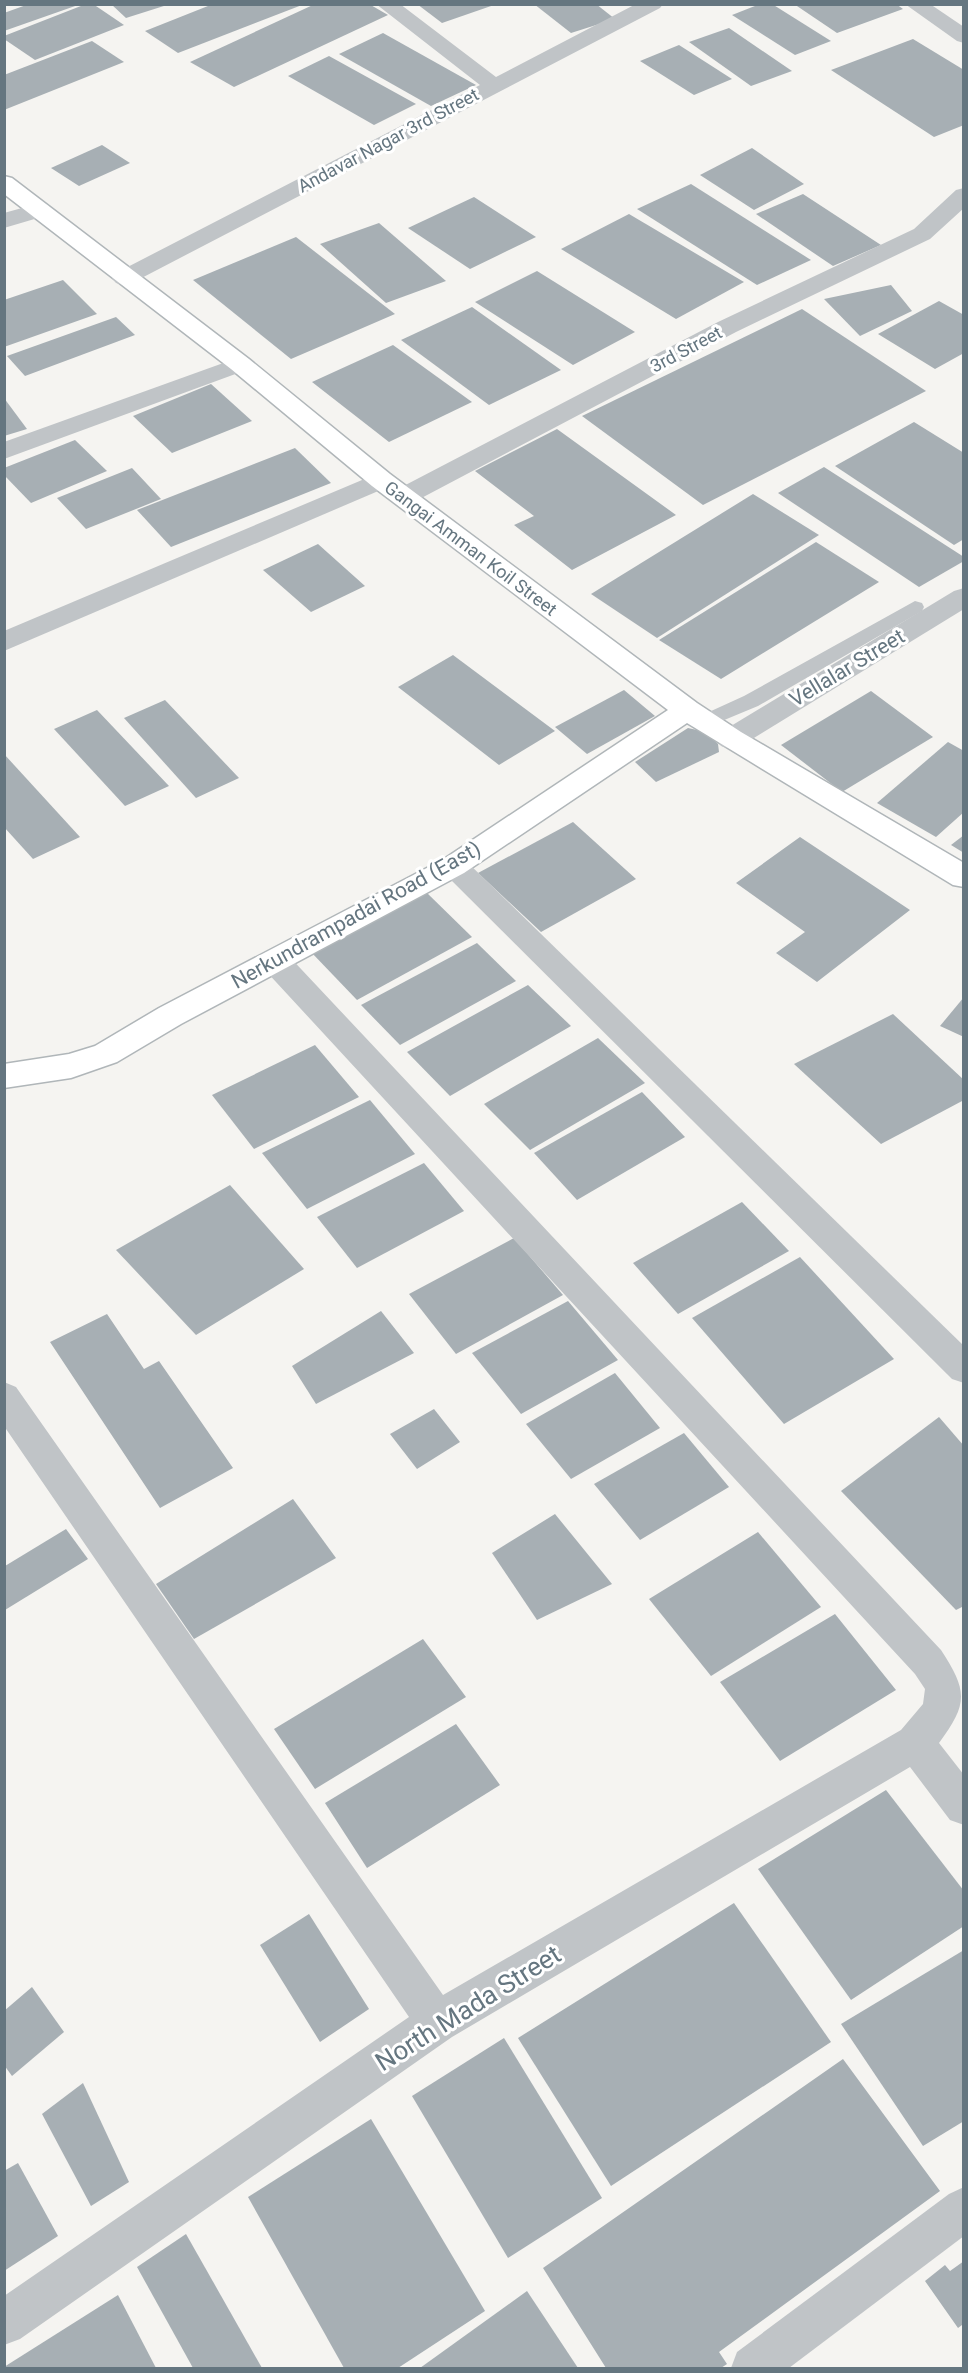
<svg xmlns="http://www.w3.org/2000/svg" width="968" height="2373" font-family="Roboto,sans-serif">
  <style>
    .building { fill: #a7afb4 }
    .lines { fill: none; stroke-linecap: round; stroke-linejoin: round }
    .secondary-casing { stroke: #b0b6b9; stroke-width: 3 }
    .lane { fill: #c0c4c7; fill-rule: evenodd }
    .street { fill: #c0c4c7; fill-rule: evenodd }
    .secondary { fill: #fff; fill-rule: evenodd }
    .labels { text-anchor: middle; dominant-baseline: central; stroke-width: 6; stroke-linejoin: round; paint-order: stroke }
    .far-street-label { font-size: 18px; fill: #657680; stroke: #fff }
    .street-label { font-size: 21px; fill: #657680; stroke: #fff }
    .near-street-label { font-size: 26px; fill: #657680; stroke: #fff }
  </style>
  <rect width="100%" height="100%" fill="#f5f4f1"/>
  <g class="building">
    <path d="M29 4H78V5L4 31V13Z"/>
    <path d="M86 4H93L124 25 35 60 4 39V36Z"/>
    <path d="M111 4H167V5L126 18Z"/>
    <path d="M213 4H302V5L178 53 145 31Z"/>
    <path d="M315 4H369L388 15 234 87 190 62Z"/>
    <path d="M417 4H494V5L442 23Z"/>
    <path d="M534 4H596L615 19 571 33Z"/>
    <path d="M760 4H772L831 41 795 55 732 15Z"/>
    <path d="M794 4H896L903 9 837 33Z"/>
    <path d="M729 28 792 71 751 86 689 42Z"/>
    <path d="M383 33 476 85 431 106 339 54Z"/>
    <path d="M913 39 964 70V125L934 137 831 70Z"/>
    <path d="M92 41 124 62 4 110V75Z"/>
    <path d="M679 45 732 79 694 95 640 61Z"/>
    <path d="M329 56 416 104 374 125 288 76Z"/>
    <path d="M102 145 130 163 79 186 51 168Z"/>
    <path d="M752 148 804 184 754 210 700 175Z"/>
    <path d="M691 184 811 260 757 285 637 209Z"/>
    <path d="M803 194 881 245 833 266 756 214Z"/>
    <path d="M474 197 536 237 470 269 408 228Z"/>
    <path d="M629 214 744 282 676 319 561 249Z"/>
    <path d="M379 223 446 281 386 303 320 244Z"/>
    <path d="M296 237 395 314 291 359 193 280Z"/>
    <path d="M537 271 635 332 573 365 475 302Z"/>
    <path d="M63 280 97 314 4 347V300Z"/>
    <path d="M891 285 912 311 860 336 824 299Z"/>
    <path d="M939 301 964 315V353L935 369 878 334Z"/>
    <path d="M472 307 561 370 489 405 401 340Z"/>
    <path d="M802 309 926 391 703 505 582 416Z"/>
    <path d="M116 317 135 335 25 376 7 356Z"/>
    <path d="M393 345 472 402 389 442 312 382Z"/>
    <path d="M211 384 252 421 172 453 133 416Z"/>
    <path d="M4 398 27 429 4 436Z"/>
    <path d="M914 422 964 453V539L954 545 835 466Z"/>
    <path d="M557 429 676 515 572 570 514 525 534 516 475 471Z"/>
    <path d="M75 440 107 471 31 503 4 475V468Z"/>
    <path d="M295 448 331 483 171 547 137 510Z"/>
    <path d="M824 467 964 557V561L919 587 778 493Z"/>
    <path d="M132 468 161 499 86 529 57 498Z"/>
    <path d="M753 494 819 535 657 638 591 594Z"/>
    <path d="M816 542 879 582 721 679 659 640Z"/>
    <path d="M318 544 365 586 311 612 263 570Z"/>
    <path d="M453 655 555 731 499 765 398 687Z"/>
    <path d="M624 690 655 716 587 754 555 727Z"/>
    <path d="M871 691 933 737 842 792 781 745Z"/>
    <path d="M165 700 239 778 196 798 124 718Z"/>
    <path d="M97 710 169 786 125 806 54 729Z"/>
    <path d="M688 728 706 732 718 744 719 752 656 782 635 762Z"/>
    <path d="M948 742 964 751V812L936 837 877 803Z"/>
    <path d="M4 754 80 837 33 859 4 827Z"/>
    <path d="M573 822 636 879 541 932 478 873Z"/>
    <path d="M964 835V853L951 845Z"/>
    <path d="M800 837 910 910 817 982 776 953 805 932 736 883Z"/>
    <path d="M426 892 472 937 357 1000 311 952Z"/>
    <path d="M477 943 516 981 400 1045 361 1005Z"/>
    <path d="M528 985 571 1026 450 1096 407 1052Z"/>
    <path d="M964 997V1037L940 1026Z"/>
    <path d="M893 1014 964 1080V1100L881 1144 794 1064Z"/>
    <path d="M598 1038 645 1083 530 1150 484 1104Z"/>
    <path d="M315 1045 359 1097 254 1149 212 1095Z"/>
    <path d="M642 1092 685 1137 577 1200 534 1153Z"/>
    <path d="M370 1100 415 1154 307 1209 262 1153Z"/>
    <path d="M424 1163 464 1211 357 1268 317 1217Z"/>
    <path d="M230 1185 304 1269 196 1335 116 1250Z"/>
    <path d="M742 1202 789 1251 678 1314 633 1263Z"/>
    <path d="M514 1238 563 1295 456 1354 409 1294Z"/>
    <path d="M800 1257 894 1359 784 1424 692 1318Z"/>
    <path d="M568 1301 618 1360 521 1414 472 1353Z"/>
    <path d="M381 1311 414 1353 316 1404 292 1366Z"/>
    <path d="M107 1314 144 1369 159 1361 233 1468 160 1508 50 1342Z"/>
    <path d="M615 1373 660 1428 571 1479 526 1424Z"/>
    <path d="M434 1409 460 1442 417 1469 390 1434Z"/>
    <path d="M939 1417 964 1446V1606L956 1610 841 1491Z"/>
    <path d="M684 1433 729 1487 640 1540 594 1484Z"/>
    <path d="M293 1499 336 1558 194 1639 156 1584Z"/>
    <path d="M555 1514 612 1584 537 1620 492 1553Z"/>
    <path d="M66 1529 88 1559 5 1610V1566Z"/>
    <path d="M758 1532 821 1607 711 1676 649 1599Z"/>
    <path d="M835 1614 896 1690 780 1761 720 1682Z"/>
    <path d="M423 1639 466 1697 315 1789 274 1729Z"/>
    <path d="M456 1724 500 1785 367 1868 325 1803Z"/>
    <path d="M886 1790 964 1891V1926L851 2000 758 1869Z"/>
    <path d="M734 1903 831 2042 611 2186 518 2038Z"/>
    <path d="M309 1914 369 2009 320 2042 260 1945Z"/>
    <path d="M964 1950V2121L923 2146 841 2024Z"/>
    <path d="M32 1987 64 2032 12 2076 4 2065V2011Z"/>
    <path d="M504 2038 602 2198 508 2258 412 2096Z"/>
    <path d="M843 2059 940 2191 719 2352 727 2364 721 2368H606L543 2268Z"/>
    <path d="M83 2083 129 2182 91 2206 42 2114Z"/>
    <path d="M371 2119 485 2311 398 2368H344L248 2197Z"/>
    <path d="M18 2163 58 2236 4 2271V2171Z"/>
    <path d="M186 2234 262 2368H193L137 2267Z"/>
    <path d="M964 2261V2327L962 2325 958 2328 925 2281 945 2265 950 2271Z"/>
    <path d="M527 2291 578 2368H420Z"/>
    <path d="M118 2295 156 2368H4V2367Z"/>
  </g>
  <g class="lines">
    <defs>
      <path id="secondary" d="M4 176 12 178 249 359 390 474 697 703 741 732 964 863V887L953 885 687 723 464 873 181 1024 117 1062 71 1078 4 1088V1064L69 1054 95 1046 159 1008 444 859 668 710 372 486 231 369 4 194Z"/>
    </defs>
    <use href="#secondary" class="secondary-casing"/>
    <path class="lane" d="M915 601 922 603 924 607 922 611 758 706 705 728 698 727 695 722 698 717 744 696Z"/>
    <g class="street">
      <path d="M376 4H400L496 77 636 4H663L660 8 132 283 124 285 116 283 112 278 116 273 480 85Z"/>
      <path d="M905 4H930L964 27V43L957 41Z"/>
      <path d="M964 188V208L930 239 736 332 412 503 403 505 394 503 390 497 394 491 718 322 914 229 956 190Z"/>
      <path d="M40 203 48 205 51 210 48 215 4 228V213Z"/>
      <path d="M240 357 249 359 252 364 249 369 4 459V442Z"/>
      <path d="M381 472 390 474 394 480 390 486 4 651V631Z"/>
      <path d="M964 588V609L741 746 731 749 721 746 717 739 721 732 954 591Z"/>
      <path d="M454 855 464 859 964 1346V1383L952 1379 444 873 439 866 444 859Z"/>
      <path d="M275 950 286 953 941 1650C968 1691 968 1704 939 1743L964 1775V1825L950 1820 910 1767 452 2037 20 2339 4 2345V2296L409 2017 4 1426V1382L16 1387 443 1995 901 1730 923 1704 925 1689 915 1674 264 969 260 961 264 953Z"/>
      <path d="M964 2187V2236L789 2368H731L737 2352 949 2194Z"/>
    </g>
    <use href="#secondary" class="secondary"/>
  </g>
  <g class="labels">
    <g class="far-street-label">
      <text transform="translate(388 140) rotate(-28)">Andavar Nagar 3rd Street</text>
      <text transform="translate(686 349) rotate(-28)">3rd Street</text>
      <text transform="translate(471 548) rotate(37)">Gangai Amman Koil Street</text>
    </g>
    <g class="street-label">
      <text transform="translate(847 668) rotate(-31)">Vellalar Street</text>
      <text transform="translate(356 915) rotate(-29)">Nerkundrampadai Road (East)</text>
    </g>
    <g class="near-street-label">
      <text transform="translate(468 2008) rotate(-32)">North Mada Street</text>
    </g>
  </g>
  <rect width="968" height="2373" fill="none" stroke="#657680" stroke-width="12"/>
</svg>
